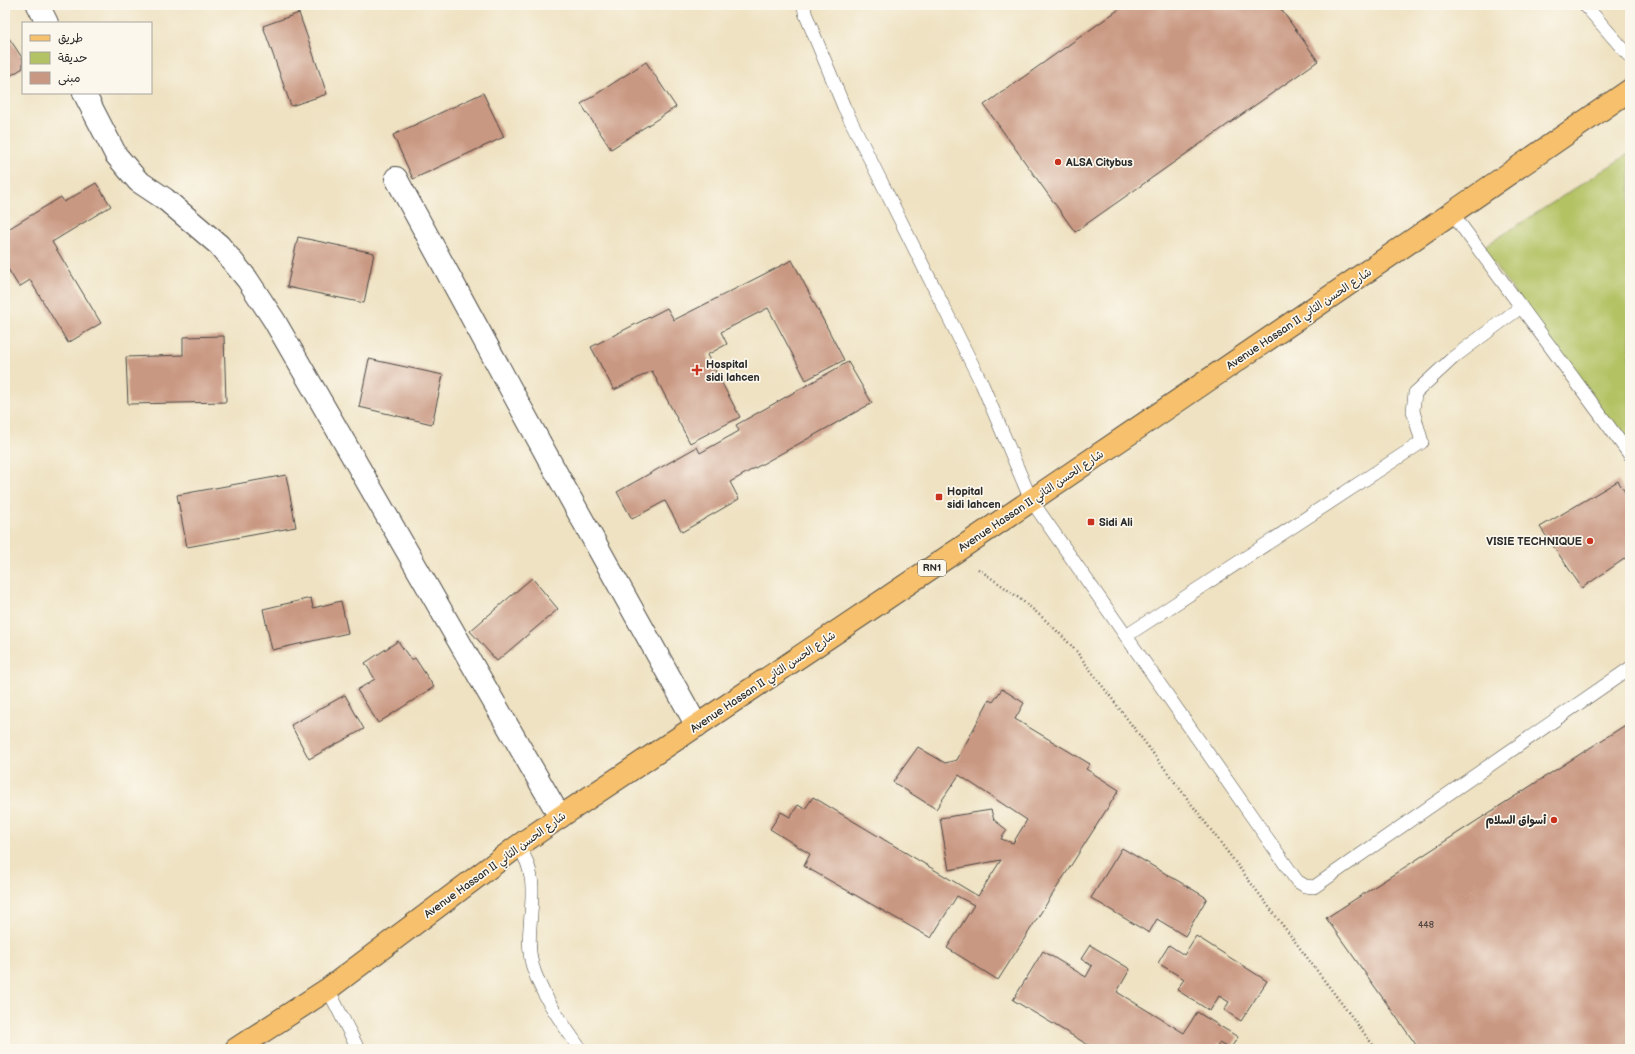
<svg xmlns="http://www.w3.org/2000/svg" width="1635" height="1054" font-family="'Balsamiq Sans','Playpen Sans Arabic',sans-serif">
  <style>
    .green { fill: #b3c264; stroke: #6f7648 }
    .building { fill: #c99882 }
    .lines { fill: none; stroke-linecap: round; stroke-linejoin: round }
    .lane-casing { stroke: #484642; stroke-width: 14 }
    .street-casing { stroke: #484642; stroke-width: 24 }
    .primary-casing { stroke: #484642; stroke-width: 24 }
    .path { stroke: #484642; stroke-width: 2.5; stroke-dasharray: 1 3; stroke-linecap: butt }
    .lane { stroke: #fff; stroke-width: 13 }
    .street { stroke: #fff; stroke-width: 22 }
    .primary { stroke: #f7c06c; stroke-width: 22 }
    .poi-dot { fill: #c8321e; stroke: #fbf7ec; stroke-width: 1.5 }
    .labels { text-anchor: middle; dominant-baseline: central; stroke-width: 3.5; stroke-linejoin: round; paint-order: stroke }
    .number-label { font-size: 9px; fill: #524641 }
    .shield { fill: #fbf7ec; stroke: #696865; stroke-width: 1 }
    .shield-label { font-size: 10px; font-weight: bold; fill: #2b2b2b }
    .poi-label { font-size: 11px; font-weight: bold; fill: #2b2b2b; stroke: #fbf7ec; text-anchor: start }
    .street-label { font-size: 11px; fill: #2b2b2b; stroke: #fbf7ec }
  </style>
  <rect width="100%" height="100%" fill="#fbf7ec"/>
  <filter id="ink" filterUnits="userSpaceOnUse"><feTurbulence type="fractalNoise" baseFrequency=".025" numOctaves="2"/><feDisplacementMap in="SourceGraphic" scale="8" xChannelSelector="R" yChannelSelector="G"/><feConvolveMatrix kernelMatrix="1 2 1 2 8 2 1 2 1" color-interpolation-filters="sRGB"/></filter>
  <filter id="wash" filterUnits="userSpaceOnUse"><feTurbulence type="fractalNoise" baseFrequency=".012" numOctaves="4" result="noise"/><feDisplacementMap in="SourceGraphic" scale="16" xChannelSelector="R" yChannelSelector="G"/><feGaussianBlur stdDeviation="0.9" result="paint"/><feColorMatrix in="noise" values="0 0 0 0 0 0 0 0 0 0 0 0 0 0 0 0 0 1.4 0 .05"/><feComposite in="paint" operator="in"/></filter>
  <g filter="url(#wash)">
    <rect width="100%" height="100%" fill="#efe2c2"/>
    <path class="green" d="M1630 153V449L1482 248Z"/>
    <g id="blocks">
      <g class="building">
        <path d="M1125 5H1248L1251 9 1257 5H1278L1318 61 1075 232 984 105Z"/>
        <path d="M299 13 327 94 291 106 263 26Z"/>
        <path d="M5 32 23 59V68L5 79Z"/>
        <path d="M646 62 676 107 611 149 581 104Z"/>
        <path d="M483 93 504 137 413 179 393 135Z"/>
        <path d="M96 183 111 206 52 242 101 323 68 343 30 280 19 287 5 264V231L61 197 64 202Z"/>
        <path d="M298 237 374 253 364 303 287 287Z"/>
        <path d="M792 260 844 360 806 380 768 308 721 332 727 344 707 355 740 417 690 443 652 371 614 390 591 347 667 308 674 320Z"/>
        <path d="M224 336 226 402 128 404 126 357 183 355V337Z"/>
        <path d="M369 359 443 375 432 424 359 407Z"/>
        <path d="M848 362 872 403 730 482 739 499 682 532 665 501 632 519 617 492 697 447 700 453 739 431 736 425Z"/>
        <path d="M286 475 296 527 187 547 177 495Z"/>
        <path d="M1618 481 1630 500V555L1582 588 1540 527Z"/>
        <path d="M532 578 558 609 497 661 470 631Z"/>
        <path d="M311 598 313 608 341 601 348 633 272 650 263 609Z"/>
        <path d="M398 641 411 660 415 658 434 687 378 723 357 690 375 679 365 663Z"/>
        <path d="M1002 689 1024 703 1015 719 1090 764 1086 769 1119 790 998 980 947 948 974 905 957 896 931 938 804 866 810 854 770 829 781 812 790 817 798 805 805 809 813 797 978 896 1001 860 949 870 940 818 991 810 994 820 1007 830 1001 839 1013 843 1027 820 959 775 936 809 893 782 918 747 945 763 957 760 989 700 993 702Z"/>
        <path d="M345 695 364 729 309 759 291 725Z"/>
        <path d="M1630 722V1049H1419L1326 918Z"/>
        <path d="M1122 848 1207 898 1185 936 1157 919 1149 933 1091 898Z"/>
        <path d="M1196 936 1267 981 1241 1021 1224 1010 1229 1002 1219 996 1210 1011 1177 990 1184 979 1158 963 1169 945 1184 955Z"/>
        <path d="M1090 945 1130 969 1117 992 1184 1033 1197 1012 1238 1037 1230 1049 1219 1043 1216 1049H1095L1013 1000 1043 951 1086 977 1092 966 1081 959Z"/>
      </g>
    </g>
  </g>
  <g filter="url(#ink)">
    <use href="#blocks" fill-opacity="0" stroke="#484642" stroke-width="1"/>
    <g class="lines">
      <defs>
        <g id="lane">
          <path d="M804 5 805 13 844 107 982 384 1031 500 1297 881 1305 886 1314 887 1630 668"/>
          <path d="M1585 5 1630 57"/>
          <path d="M1452 213 1630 455"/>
          <path d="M1126 636 1422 442 1413 411 1415 393 1454 357 1521 307"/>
          <path d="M518 846C546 884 522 924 532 964 541 996 562 1022 580 1049"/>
          <path d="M328 989 358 1049"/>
        </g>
        <g id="street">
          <path d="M38 5 47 23"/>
          <path d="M84 93 116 155 138 181 165 199 219 245 247 279 274 320 560 817"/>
          <path d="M396 178 552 465 697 726"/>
        </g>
        <path id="primary" d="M236 1049 328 989 518 846 560 817C919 578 1275 336 1630 90"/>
      </defs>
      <use href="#lane" class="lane-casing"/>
      <use href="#street" class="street-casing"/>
      <use href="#primary" class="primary-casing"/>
      <path class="path" d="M978 569C1015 594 1046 617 1076 651L1376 1049"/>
      <use href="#lane" class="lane"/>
      <use href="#street" class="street"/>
      <use href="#primary" class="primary"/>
    </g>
  </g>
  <g class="poi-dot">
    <circle cx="1058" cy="162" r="4"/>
    <path d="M695 364h4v4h4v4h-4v4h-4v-4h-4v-4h4z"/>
    <rect x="935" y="493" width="8" height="8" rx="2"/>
    <rect x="1087" y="518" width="8" height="8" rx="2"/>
    <circle cx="1590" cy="541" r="4"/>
    <circle cx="1554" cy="820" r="4"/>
  </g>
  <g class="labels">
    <g class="number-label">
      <text x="1426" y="925">448</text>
    </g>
    <rect class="shield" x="918" y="560" width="28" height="16" rx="3"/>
    <g class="shield-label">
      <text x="932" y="568">RN1</text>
    </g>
    <g class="poi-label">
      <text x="1066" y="162">ALSA Citybus</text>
      <text x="706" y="364">Hospital<tspan x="706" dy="13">sidi lahcen</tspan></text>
      <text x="947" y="491">Hopital<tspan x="947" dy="13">sidi lahcen</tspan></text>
      <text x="1099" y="522">Sidi Ali</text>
      <text x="1582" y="541" text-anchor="end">VISIE TECHNIQUE</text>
      <text x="1546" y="820" text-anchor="end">أسواق السلام</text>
    </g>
    <g class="street-label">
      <text transform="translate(1299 319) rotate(-34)">Avenue Hassan II شارع الحسن الثاني</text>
      <text transform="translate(1031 501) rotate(-34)">Avenue Hassan II شارع الحسن الثاني</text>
      <text transform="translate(763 682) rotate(-34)">Avenue Hassan II شارع الحسن الثاني</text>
      <text transform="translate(495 865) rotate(-36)">Avenue Hassan II شارع الحسن الثاني</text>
    </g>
  </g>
  <rect width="1635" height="1054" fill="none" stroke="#fbf7ec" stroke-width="20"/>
  <rect x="22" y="22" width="130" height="72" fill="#fbf7ec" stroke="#a8a59f"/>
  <rect x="30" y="35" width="20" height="6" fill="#f7c06c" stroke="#a8a59f"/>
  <text x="58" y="42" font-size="12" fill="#2b2b2b">طريق</text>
  <rect x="30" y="52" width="20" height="12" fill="#b3c264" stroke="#a8a59f"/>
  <text x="58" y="62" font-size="12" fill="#2b2b2b">حديقة</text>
  <rect x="30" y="72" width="20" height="12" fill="#c99882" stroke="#a8a59f"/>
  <text x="58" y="82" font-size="12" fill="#2b2b2b">مبنى</text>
</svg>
